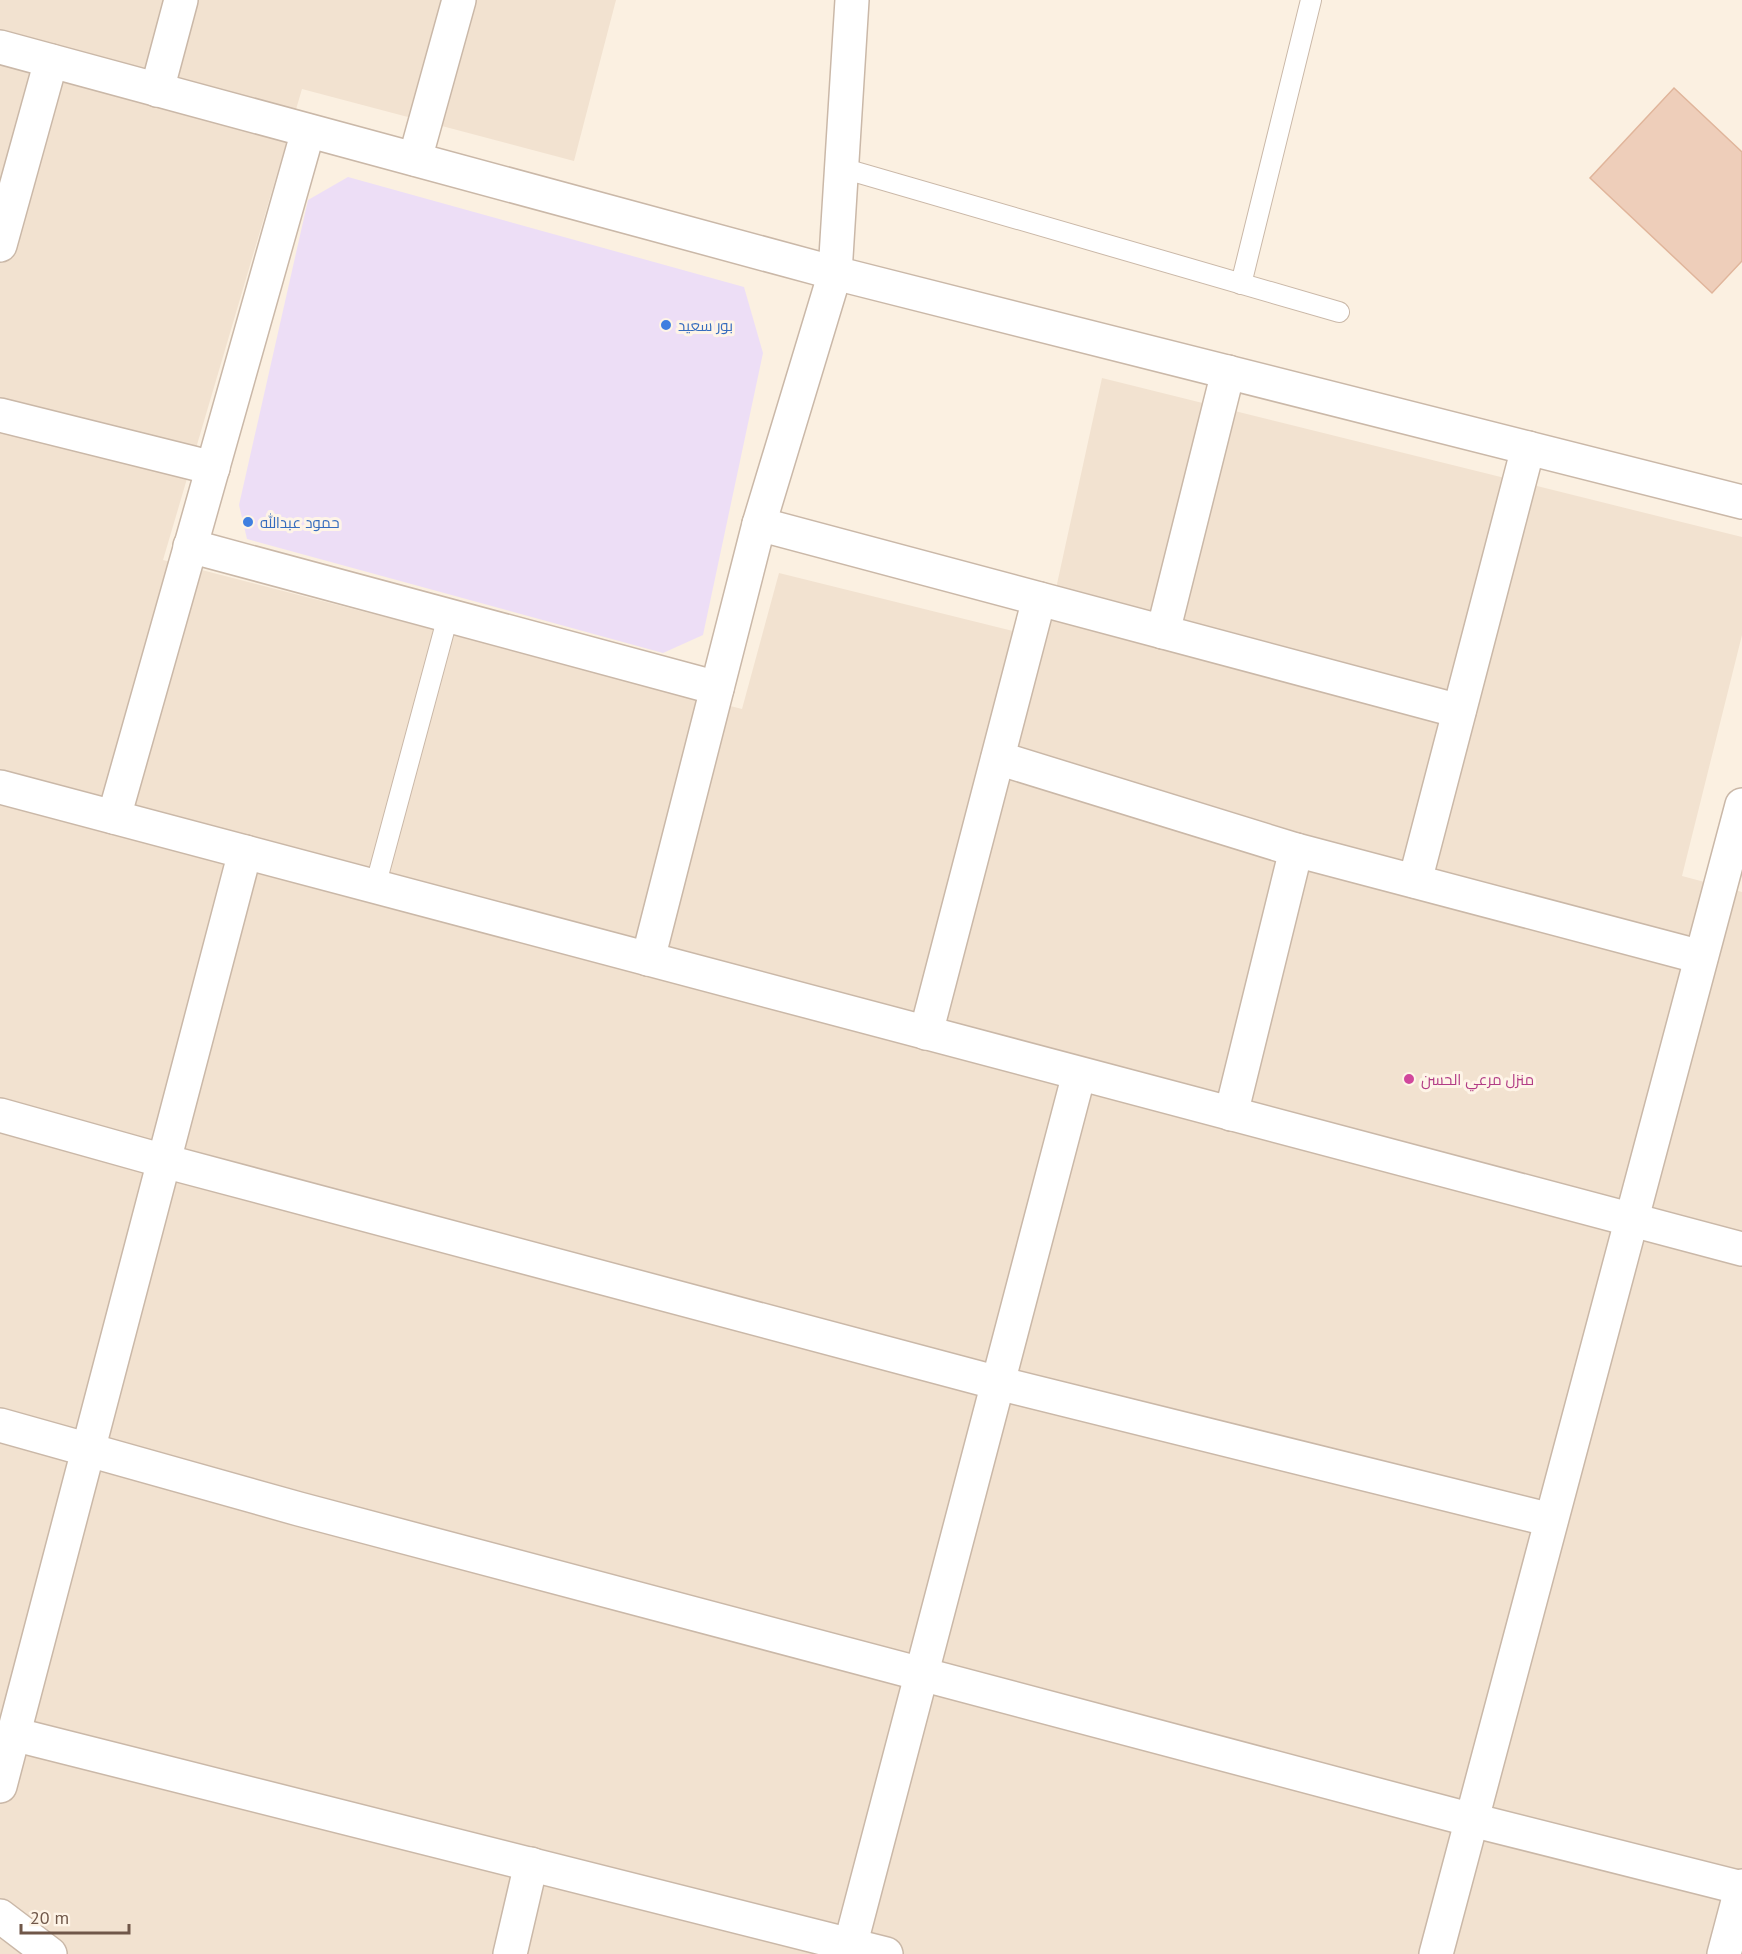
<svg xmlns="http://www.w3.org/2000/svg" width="1742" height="1954" font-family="'PT Sans',Cairo,sans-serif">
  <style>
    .residential { fill: #f2e2d0 }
    .education { fill: #eddef6 }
    .building { fill: #eeceba; stroke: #e0b59b; stroke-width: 1.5 }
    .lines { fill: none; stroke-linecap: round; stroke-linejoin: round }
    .service-casing { stroke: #cab8a8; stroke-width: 22 }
    .minor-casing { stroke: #cab8a8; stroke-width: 36 }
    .tertiary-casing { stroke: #cab8a8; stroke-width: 36 }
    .service { stroke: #fff; stroke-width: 20 }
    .minor { stroke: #fff; stroke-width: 33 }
    .tertiary { stroke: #fff; stroke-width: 33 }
    .shop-dot { fill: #3f7fe0; stroke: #fef4e7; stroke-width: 2 }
    .hotel-dot { fill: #d1479c; stroke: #fef4e7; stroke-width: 2 }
    .labels { text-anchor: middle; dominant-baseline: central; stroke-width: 6; stroke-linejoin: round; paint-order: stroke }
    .shop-label { font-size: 15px; fill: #366cbe; stroke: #fef4e7; text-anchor: start }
    .hotel-label { font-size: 15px; fill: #b23c85; stroke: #fef4e7; text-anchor: start }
  </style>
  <rect width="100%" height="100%" fill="#fbf0e1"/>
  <path class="residential" d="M0 0H616L574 161 302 89 163 560 742 709 779 573 1045 639 1102 378 1742 537V635L1682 876 1742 892V1954H0Z"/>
  <path class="education" d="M348 177 744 287 763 353 703 635 663 653 247 539 239 505 308 200Z"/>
  <path class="building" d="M1674 88 1742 152V261L1712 293 1590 178Z"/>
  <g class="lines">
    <defs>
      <g id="service">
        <path d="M842 168 1339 312"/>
        <path d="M1241 284 1311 0"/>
        <path d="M375 887 448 616"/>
      </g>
      <g id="minor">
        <path d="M0 47 835 273 1742 502"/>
        <path d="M157 90 181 0"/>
        <path d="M415 159 459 0"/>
        <path d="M0 245 51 61"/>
        <path d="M0 415 213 468"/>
        <path d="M759 524 1459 711"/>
        <path d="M190 546 717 688"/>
        <path d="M1163 632 1228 372"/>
        <path d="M998 758 1296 850 1701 957"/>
        <path d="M0 787 1742 1249"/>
        <path d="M114 817 308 131"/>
        <path d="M1415 881 1528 448"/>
        <path d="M648 959 759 524 835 273 852 0"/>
        <path d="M926 1033 1039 599"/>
        <path d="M1231 1114 1296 850"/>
        <path d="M0 1115 164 1161 998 1383 1551 1520"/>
        <path d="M0 1425 299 1509 1472 1820 1742 1888"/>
        <path d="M13 1734 886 1954"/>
        <path d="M0 1786 245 852"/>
        <path d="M510 1954 531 1864"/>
        <path d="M848 1954 1079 1074"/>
        <path d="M1724 1954 1742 1886"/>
      </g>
      <g id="tertiary">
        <path d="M0 1916 50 1954"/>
        <path d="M1436 1954 1742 805"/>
      </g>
    </defs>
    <use href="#service" class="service-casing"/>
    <use href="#minor" class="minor-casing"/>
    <use href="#tertiary" class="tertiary-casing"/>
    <use href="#service" class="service"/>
    <use href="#minor" class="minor"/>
    <use href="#tertiary" class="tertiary"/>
  </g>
  <g class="shop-dot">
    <circle cx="666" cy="325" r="6"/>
    <circle cx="248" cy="522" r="6"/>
  </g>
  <circle class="hotel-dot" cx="1409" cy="1079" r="6"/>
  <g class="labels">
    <g class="shop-label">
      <text x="678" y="325">بور سعيد</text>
      <text x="260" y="522">حمود عبدالله</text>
    </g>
    <g class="hotel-label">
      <text x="1421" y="1079">منزل مرعي الحسن</text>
    </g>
  </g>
  <path d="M21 1924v9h108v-9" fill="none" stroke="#705749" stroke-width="3"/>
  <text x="30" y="1924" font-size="18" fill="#705749" stroke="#fef4e7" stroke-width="4.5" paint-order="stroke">20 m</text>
</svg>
